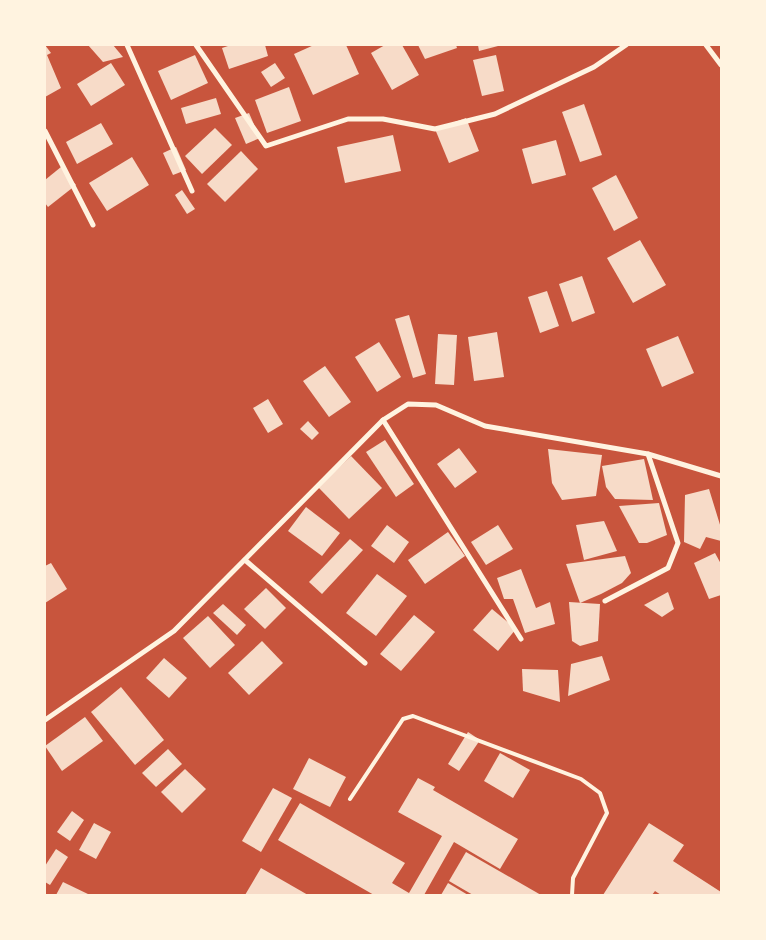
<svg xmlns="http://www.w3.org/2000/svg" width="766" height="940" font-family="'IBM Plex Serif',serif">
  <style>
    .building { fill: #f7dbc8 }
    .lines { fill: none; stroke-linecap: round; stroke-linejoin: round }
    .service { stroke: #fff3e0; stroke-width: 4 }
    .minor { stroke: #fff3e0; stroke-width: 5 }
  </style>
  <rect width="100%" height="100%" fill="#c8553d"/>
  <g class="building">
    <path d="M45 45 51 53 47 55 61 88 45 97Z"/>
    <path d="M88 45H113L123 57 103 62Z"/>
    <path d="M231 45H265L268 56 229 69 222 48Z"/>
    <path d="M314 45H346L359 74 313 95 294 54Z"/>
    <path d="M385 45H402L419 75 392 90 371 53Z"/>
    <path d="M418 45H456L457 48 425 59Z"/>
    <path d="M478 45H498V46L479 51Z"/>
    <path d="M195 55 208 83 171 100 158 71Z"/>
    <path d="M496 55 504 91 482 96 473 60Z"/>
    <path d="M111 63 125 85 91 106 77 84Z"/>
    <path d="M275 63 285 78 271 87 261 72Z"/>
    <path d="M289 87 301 121 267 133 255 100Z"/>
    <path d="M216 98 221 114 186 124 181 108Z"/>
    <path d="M584 104 602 155 580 162 562 112Z"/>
    <path d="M249 113 260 138 246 144 235 118Z"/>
    <path d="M466 118 479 151 449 163 435 129Z"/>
    <path d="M101 123 113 144 77 164 66 142Z"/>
    <path d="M215 128 232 145 202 174 185 156Z"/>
    <path d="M393 135 401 171 345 183 337 147Z"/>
    <path d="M556 140 566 175 532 184 522 149Z"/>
    <path d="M176 147 186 170 173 175 163 153Z"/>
    <path d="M241 151 258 169 225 202 207 184Z"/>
    <path d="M132 157 149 185 107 211 89 183Z"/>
    <path d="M61 167 76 185 48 207 45 203V180Z"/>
    <path d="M616 175 638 218 614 231 592 188Z"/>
    <path d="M182 190 195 209 187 214 175 195Z"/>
    <path d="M640 240 666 285 633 303 607 258Z"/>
    <path d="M582 276 595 313 572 322 559 284Z"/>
    <path d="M547 291 559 326 540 333 528 297Z"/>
    <path d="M409 315 426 374 413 378 395 319Z"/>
    <path d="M497 332 504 377 474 381 468 337Z"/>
    <path d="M438 334 457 335 454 385 435 384Z"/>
    <path d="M678 336 694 373 662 387 646 349Z"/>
    <path d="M379 342 401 377 377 392 355 357Z"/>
    <path d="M325 366 351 402 329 417 303 381Z"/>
    <path d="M268 399 283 424 268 433 253 408Z"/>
    <path d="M308 421 319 433 312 440 300 429Z"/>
    <path d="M385 440 414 484 396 497 366 452Z"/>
    <path d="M459 448 477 472 455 488 437 464Z"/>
    <path d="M548 449 602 455 596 496 562 500 552 483Z"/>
    <path d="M351 456 382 488 349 519 318 487Z"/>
    <path d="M644 459 653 500 615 499 606 487 602 466Z"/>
    <path d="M709 489 721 528V541L706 537 700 549 684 542 685 495Z"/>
    <path d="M659 503 667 535 647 543H639L619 506Z"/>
    <path d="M306 507 340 533 322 556 288 531Z"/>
    <path d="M604 521 617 551 584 560 576 525Z"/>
    <path d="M387 525 409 542 394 563 371 546Z"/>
    <path d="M498 525 513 549 486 565 471 542Z"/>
    <path d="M448 532 465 556 425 584 408 560Z"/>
    <path d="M350 539 363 550 322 594 309 582Z"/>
    <path d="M715 553 721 564V595L709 599 694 563Z"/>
    <path d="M625 556 631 573 622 583 601 594 580 603 566 564Z"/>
    <path d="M51 563 67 589 45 603V566Z"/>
    <path d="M521 569 536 608 550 602 555 624 525 633 513 599H504L497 578Z"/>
    <path d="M377 574 407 596 376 636 346 613Z"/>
    <path d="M266 588 286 608 265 629 244 609Z"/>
    <path d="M668 592 674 609 662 617 644 605Z"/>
    <path d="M569 602 600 604 598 641 580 646 572 641Z"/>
    <path d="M223 604 246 625 237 635 213 613Z"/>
    <path d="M492 609 516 629 498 651 473 630Z"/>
    <path d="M414 615 435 632 401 671 380 654Z"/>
    <path d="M208 616 235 645 210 668 183 638Z"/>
    <path d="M262 641 283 663 249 695 228 673Z"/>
    <path d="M602 656 610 680 568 696 571 664Z"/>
    <path d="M164 658 187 678 169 698 146 678Z"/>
    <path d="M522 669 558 670 560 702 523 691Z"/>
    <path d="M121 687 164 740 135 765 91 712Z"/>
    <path d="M85 717 103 741 62 771 45 746Z"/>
    <path d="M468 732 480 740 459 771 448 764Z"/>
    <path d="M168 749 182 764 156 787 142 773Z"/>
    <path d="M500 753 530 770 513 798 484 781Z"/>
    <path d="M309 758 346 777 330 807 293 789Z"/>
    <path d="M185 769 206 789 182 813 161 792Z"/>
    <path d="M418 778 435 787 433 790 518 839 500 869 454 842 424 895H374L278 840 300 803 405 863 392 883 409 893 442 836 398 812Z"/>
    <path d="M273 788 292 798 261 852 242 841Z"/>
    <path d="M72 811 84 820 70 841 57 832Z"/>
    <path d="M94 823 111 832 96 859 79 850Z"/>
    <path d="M649 823 684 845 673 861 721 892V895H661L655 891 652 895H603Z"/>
    <path d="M56 849 68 857 50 885 45 882V866Z"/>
    <path d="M466 852 541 895H473L449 881Z"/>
    <path d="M261 868 308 895H245Z"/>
    <path d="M63 882 90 895H56Z"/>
    <path d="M448 883 468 895H441Z"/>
  </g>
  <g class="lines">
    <path class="service" d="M350 799 403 719 413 716 581 779 600 793 607 813 573 878 572 895"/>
    <g class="minor">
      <path d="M127 45 192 191"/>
      <path d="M196 45 266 146 348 119H383L435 129 495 114 594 67 626 45"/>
      <path d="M706 45 721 65"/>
      <path d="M45 131 93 225"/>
      <path d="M383 420 521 639"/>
      <path d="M245 560 365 663"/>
      <path d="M605 601 668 568 678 543 648 454"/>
      <path d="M45 720 174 631 383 420 408 404 436 405 485 426 648 454 721 476"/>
    </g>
  </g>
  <rect width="766" height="940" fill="none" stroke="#fff3e0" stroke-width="92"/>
</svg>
